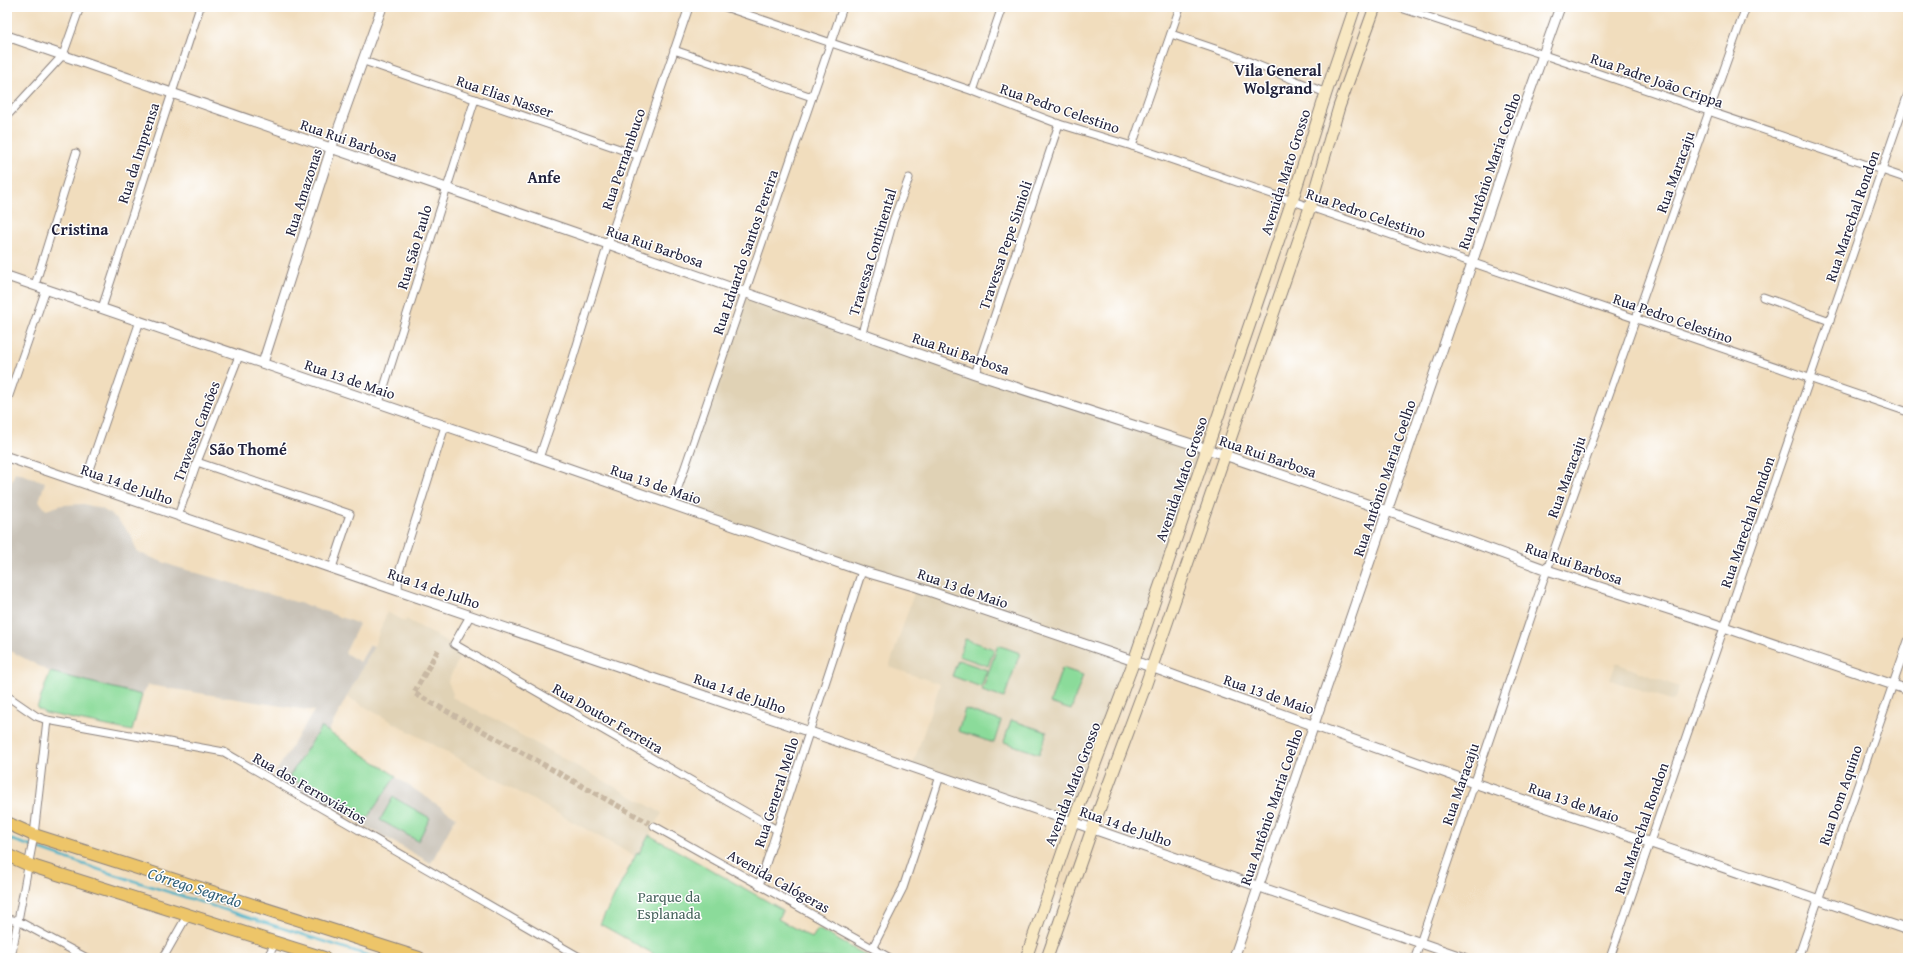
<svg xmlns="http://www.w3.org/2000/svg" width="1915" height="965" font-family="'Gentium Book Plus',serif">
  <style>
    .built { fill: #e0d2b5 }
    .industrial { fill: #c9c3b8 }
    .green { fill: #8bdb9a; stroke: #567e6a }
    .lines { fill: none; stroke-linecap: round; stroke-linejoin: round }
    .stream { stroke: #47b0c6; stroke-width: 2.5 }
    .pedestrian-tunnel { stroke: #c8b8a3; stroke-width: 5.5; stroke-dasharray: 5.5 3; stroke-linecap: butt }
    .minor-casing { stroke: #8a807c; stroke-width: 9 }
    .tertiary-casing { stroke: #8a807c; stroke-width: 11 }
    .secondary-casing { stroke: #8a807c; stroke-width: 13 }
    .primary-casing { stroke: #8a807c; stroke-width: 14 }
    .minor { stroke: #fff; stroke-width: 7 }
    .tertiary { stroke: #fff; stroke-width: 9 }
    .secondary { stroke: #f8e8c3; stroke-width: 11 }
    .primary { stroke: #edc569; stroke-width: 12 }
    .labels { text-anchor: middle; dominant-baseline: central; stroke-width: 3; stroke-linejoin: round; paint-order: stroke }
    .street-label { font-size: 15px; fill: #22223b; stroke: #fff }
    .park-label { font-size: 15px; fill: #47635c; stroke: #fff }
    .neighbourhood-label { font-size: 16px; font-weight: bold; fill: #22223b; stroke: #fff }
    .water-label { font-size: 16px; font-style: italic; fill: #33627a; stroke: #fff }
  </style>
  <rect width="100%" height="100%" fill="#fff"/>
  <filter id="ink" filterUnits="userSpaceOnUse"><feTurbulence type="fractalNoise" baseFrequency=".025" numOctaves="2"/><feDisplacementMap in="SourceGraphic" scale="8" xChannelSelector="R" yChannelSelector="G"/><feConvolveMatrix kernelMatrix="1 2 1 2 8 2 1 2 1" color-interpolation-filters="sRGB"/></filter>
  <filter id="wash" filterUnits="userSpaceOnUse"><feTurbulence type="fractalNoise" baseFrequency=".012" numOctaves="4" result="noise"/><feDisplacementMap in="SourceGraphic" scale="16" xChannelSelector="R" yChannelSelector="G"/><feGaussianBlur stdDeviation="0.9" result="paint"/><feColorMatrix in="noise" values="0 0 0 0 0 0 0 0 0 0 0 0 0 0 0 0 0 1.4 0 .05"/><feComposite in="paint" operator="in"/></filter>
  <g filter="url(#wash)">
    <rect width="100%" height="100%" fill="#f1ddbd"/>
    <g class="built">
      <path d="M744 292 1207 449 1201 465 1222 477 1200 469 1073 822 912 767 940 684 889 667 916 587 672 505Z"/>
      <path d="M387 612 405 622 406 619 448 642 453 650 461 655 448 681 453 694 452 697 662 813 639 854 637 853 636 857 347 697 374 646Z"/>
      <path d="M1616 663 1679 687 1674 701 1610 680Z"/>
    </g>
    <path class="industrial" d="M15 472 45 482 39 501 46 510 62 505 84 504 102 509 110 514 117 519 131 535 137 552 173 566 316 608 359 624 345 653 360 662 370 645 374 646 328 732 456 817 431 863 274 775 314 711 148 685 142 695 132 731 45 713 37 708 50 672 7 649V496Z"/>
    <g class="green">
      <path d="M965 639 994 649 988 666 959 656Z"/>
      <path d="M998 645 1020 653 1004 698 982 691Z"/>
      <path d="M958 660 987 670 981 687 952 676Z"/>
      <path d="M1062 668 1083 675 1071 710 1050 703Z"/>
      <path d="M50 672 142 695 132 731 45 713 37 708Z"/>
      <path d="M965 709 1001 721 994 743 958 731Z"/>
      <path d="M1011 720 1047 732 1039 754 1004 742Z"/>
      <path d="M321 727 396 776 366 820 289 777Z"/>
      <path d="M393 797 430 818 418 841 380 820Z"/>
      <path d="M649 835 783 910 778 919 812 938 818 929 871 958H661L600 924 637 853 639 854Z"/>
    </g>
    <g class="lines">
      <path class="stream" d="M7 838 106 872 376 958"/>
    </g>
  </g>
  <g filter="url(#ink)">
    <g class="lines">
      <path class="pedestrian-tunnel" d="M438 650 414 693 649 823"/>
      <defs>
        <g id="minor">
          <path d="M725 7 973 91 1059 124 1132 146 1908 412"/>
          <path d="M1398 7 1544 55 1908 179"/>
          <path d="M1171 34 1230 54 1326 93"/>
          <path d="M674 50 812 97"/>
          <path d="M364 61 637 155"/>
          <path d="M973 91 1002 7"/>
          <path d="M7 116 63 55 80 7"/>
          <path d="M1132 146 1180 7"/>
          <path d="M35 285 76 153"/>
          <path d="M1763 297 1830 321"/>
          <path d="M102 308 200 7"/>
          <path d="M862 333 893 221 909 178"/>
          <path d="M975 374 1059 124"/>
          <path d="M7 401 46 289"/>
          <path d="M379 403 475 99"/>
          <path d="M539 458 570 368 608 244 689 7"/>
          <path d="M197 462 350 514 332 568"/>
          <path d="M84 484 140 321"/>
          <path d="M672 505 843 7"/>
          <path d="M178 516 197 462 239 356"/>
          <path d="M398 591 399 572 445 426"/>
          <path d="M470 616 454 644 777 830"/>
          <path d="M7 696 36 716 47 720 224 752 581 958"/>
          <path d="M654 826 890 958"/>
          <path d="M759 885 862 571"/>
          <path d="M7 919 18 921 87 958"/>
          <path d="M873 947 903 888 940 776"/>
          <path d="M11 958 34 835 47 720"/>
          <path d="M163 958 188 914"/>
          <path d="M267 958 276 942"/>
          <path d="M1415 958 1547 570 1746 7"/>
          <path d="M1610 958 1908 94"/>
          <path d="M1798 958 1908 641"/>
        </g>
        <g id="tertiary">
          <path d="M7 36 608 244 975 374 1207 449 1387 511 1547 570 1724 627 1908 690"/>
          <path d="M7 276 539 458 862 571 917 587 1134 661 1474 783 1908 930"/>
          <path d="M263 363 331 149 382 7"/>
          <path d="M7 457 1073 822 1464 958"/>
          <path d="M1234 958 1472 263 1513 139 1560 7"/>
        </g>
        <g id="secondary">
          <path d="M1026 958 1073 822 1134 661 1292 201 1326 93 1355 7"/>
          <path d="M1047 958 1092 829 1146 684 1310 207 1339 107 1375 7"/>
        </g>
        <g id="primary">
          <path d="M7 823 34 835 419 958"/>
          <path d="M7 855 29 865 324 958"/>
        </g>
      </defs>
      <use href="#minor" class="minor-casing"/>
      <use href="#tertiary" class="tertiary-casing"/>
      <use href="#secondary" class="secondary-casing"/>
      <use href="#primary" class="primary-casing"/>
      <use href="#minor" class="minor"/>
      <use href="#tertiary" class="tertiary"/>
      <use href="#secondary" class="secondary"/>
      <use href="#primary" class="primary"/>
    </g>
  </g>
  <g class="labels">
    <g class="street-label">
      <text transform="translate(1657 80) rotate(19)">Rua Padre João Crippa</text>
      <text transform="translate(505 96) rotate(19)">Rua Elias Nasser</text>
      <text transform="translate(1060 108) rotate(19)">Rua Pedro Celestino</text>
      <text transform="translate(349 140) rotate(19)">Rua Rui Barbosa</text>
      <text transform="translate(138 153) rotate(-72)">Rua da Imprensa</text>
      <text transform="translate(623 159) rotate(-71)">Rua Pernambuco</text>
      <text transform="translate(1489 171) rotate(-71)">Rua Antônio Maria Coelho</text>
      <text transform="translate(1285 172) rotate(-72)">Avenida Mato Grosso</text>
      <text transform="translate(1675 172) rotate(-70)">Rua Maracaju</text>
      <text transform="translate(303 192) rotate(-72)">Rua Amazonas</text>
      <text transform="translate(1366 213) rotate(19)">Rua Pedro Celestino</text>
      <text transform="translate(1852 216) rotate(-71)">Rua Marechal Rondon</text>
      <text transform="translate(1005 245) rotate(-71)">Travessa Pepe Simioli</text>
      <text transform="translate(655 246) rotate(19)">Rua Rui Barbosa</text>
      <text transform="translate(414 247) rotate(-73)">Rua São Paulo</text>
      <text transform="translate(745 252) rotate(-71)">Rua Eduardo Santos Pereira</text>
      <text transform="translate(872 252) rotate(-73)">Travessa Continental</text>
      <text transform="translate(1673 318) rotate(19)">Rua Pedro Celestino</text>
      <text transform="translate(961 353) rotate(19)">Rua Rui Barbosa</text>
      <text transform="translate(350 379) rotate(19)">Rua 13 de Maio</text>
      <text transform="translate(196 431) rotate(-69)">Travessa Camões</text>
      <text transform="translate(1268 456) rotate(19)">Rua Rui Barbosa</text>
      <text transform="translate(1566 477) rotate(-70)">Rua Maracaju</text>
      <text transform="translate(1384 478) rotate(-71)">Rua Antônio Maria Coelho</text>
      <text transform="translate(1181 479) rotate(-71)">Avenida Mato Grosso</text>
      <text transform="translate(127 484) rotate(19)">Rua 14 de Julho</text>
      <text transform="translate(656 484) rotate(19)">Rua 13 de Maio</text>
      <text transform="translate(1747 522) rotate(-71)">Rua Marechal Rondon</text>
      <text transform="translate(1574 563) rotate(19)">Rua Rui Barbosa</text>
      <text transform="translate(434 588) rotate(19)">Rua 14 de Julho</text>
      <text transform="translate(963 588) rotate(19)">Rua 13 de Maio</text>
      <text transform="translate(740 693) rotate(19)">Rua 14 de Julho</text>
      <text transform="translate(1269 694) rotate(19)">Rua 13 de Maio</text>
      <text transform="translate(608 718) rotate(30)">Rua Doutor Ferreira</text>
      <text transform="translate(1072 784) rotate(-69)">Avenida Mato Grosso</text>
      <text transform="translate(1460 784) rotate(-71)">Rua Maracaju</text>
      <text transform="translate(310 788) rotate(30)">Rua dos Ferroviários</text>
      <text transform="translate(776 792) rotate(-72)">Rua General Mello</text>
      <text transform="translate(1840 795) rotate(-71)">Rua Dom Aquino</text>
      <text transform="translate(1574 802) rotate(19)">Rua 13 de Maio</text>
      <text transform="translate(1271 807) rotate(-71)">Rua Antônio Maria Coelho</text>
      <text transform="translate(1126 826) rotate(19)">Rua 14 de Julho</text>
      <text transform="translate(1641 828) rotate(-71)">Rua Marechal Rondon</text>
      <text transform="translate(779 881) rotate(29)">Avenida Calógeras</text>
    </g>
    <g class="park-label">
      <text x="669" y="896">Parque da<tspan x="669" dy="17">Esplanada</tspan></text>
    </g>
    <g class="neighbourhood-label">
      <text x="1278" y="70">Vila General<tspan x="1278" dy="18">Wolgrand</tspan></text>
      <text x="544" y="177">Anfe</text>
      <text x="80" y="229">Cristina</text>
      <text x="248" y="449">São Thomé</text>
    </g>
    <g class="water-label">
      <text transform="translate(195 887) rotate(18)">Córrego Segredo</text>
    </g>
  </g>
  <rect width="1915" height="965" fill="none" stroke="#fff" stroke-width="24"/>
</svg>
